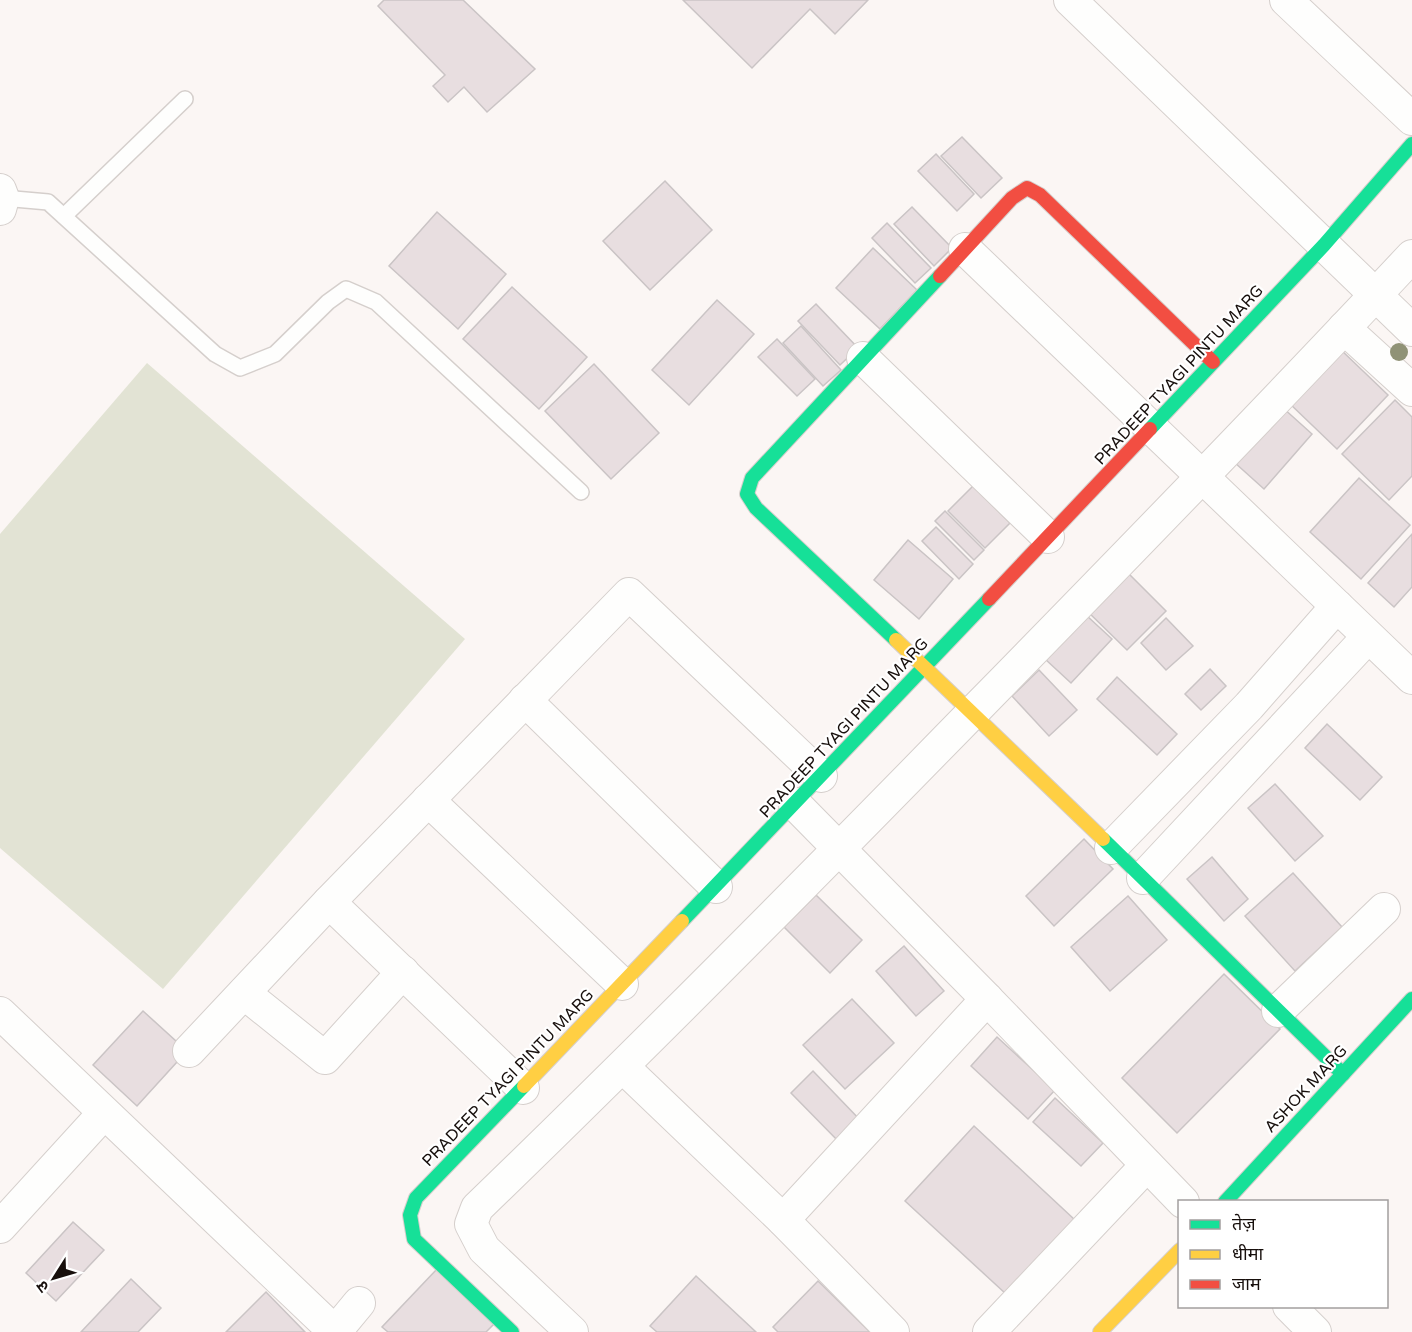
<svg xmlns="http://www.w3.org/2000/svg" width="1412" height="1332" font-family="'Varela Round','Noto Sans Devanagari',sans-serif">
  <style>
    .green { fill: #e2e3d4 }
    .building { fill: #e8dee0; stroke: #cac4c5; stroke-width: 1.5 }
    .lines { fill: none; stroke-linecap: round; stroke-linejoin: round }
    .lane-casing { stroke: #d5cfcc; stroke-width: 18 }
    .street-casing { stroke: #d5cfcc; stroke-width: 34 }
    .fast-casing { stroke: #d5cfcc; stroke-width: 16 }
    .slow-casing { stroke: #d5cfcc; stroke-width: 16 }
    .jam-casing { stroke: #d5cfcc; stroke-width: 16 }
    .lane { stroke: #fefefd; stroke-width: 15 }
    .street { stroke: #fefefd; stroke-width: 32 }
    .fast { stroke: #16e098; stroke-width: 14 }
    .slow { stroke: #ffcf43; stroke-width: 14 }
    .jam { stroke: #f24e42; stroke-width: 14 }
    .tree { fill: #909276 }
    .labels { text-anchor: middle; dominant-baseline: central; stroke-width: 4.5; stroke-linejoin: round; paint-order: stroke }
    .street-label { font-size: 16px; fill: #170f0c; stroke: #fff }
  </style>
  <rect width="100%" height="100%" fill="#fbf6f4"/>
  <path class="green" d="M147 363 465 639 163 989 0 848V534Z"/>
  <g class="building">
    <path d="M384 0H463L535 69 487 112 464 87 448 102 433 86 445 75 378 6Z"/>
    <path d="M683 0H868L835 34 810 9 752 68Z"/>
    <path d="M962 137 1002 178 981 198 941 156Z"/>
    <path d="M936 154 974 194 957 211 918 171Z"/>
    <path d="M665 181 712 230 650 290 603 241Z"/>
    <path d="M912 207 952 248 934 266 894 224Z"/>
    <path d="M437 212 506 274 458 329 389 266Z"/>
    <path d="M887 223 931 268 915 283 872 238Z"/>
    <path d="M873 248 917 290 880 329 836 288Z"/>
    <path d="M512 287 587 357 539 409 463 339Z"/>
    <path d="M717 300 754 334 689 405 652 370Z"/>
    <path d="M816 304 858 348 840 365 798 321Z"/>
    <path d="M801 326 841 370 823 386 783 343Z"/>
    <path d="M777 339 815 379 797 396 758 357Z"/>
    <path d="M1339 348 1388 395 1337 449 1288 402Z"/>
    <path d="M594 364 659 433 611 479 545 411Z"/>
    <path d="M1395 400 1412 417V476L1389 500 1342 454Z"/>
    <path d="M1282 407 1312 434 1264 489 1234 462Z"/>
    <path d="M1359 478 1410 525 1361 579 1310 532Z"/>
    <path d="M973 486 1010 523 985 548 948 511Z"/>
    <path d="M945 511 984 550 974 560 935 521Z"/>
    <path d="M936 527 973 564 959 579 922 541Z"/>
    <path d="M1412 534V587L1394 607 1368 583Z"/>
    <path d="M908 540 953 579 919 619 874 580Z"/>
    <path d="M1122 567 1166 611 1127 650 1083 607Z"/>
    <path d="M1086 615 1112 639 1071 683 1045 659Z"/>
    <path d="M1166 618 1193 646 1166 670 1141 643Z"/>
    <path d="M1210 669 1226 686 1201 710 1185 694Z"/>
    <path d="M1039 670 1077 710 1049 736 1012 696Z"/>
    <path d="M1117 677 1177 734 1157 755 1097 699Z"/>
    <path d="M1327 724 1382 777 1360 800 1305 748Z"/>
    <path d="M1275 784 1323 836 1295 861 1248 808Z"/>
    <path d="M1084 839 1113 869 1054 926 1026 896Z"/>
    <path d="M1212 857 1248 899 1224 921 1187 879Z"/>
    <path d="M1293 873 1342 927 1295 971 1245 916Z"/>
    <path d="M816 895 862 940 830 973 784 927Z"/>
    <path d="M1128 896 1167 940 1110 991 1071 947Z"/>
    <path d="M904 946 944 991 916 1016 876 971Z"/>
    <path d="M1224 974 1280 1029 1177 1133 1122 1078Z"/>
    <path d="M852 999 894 1043 845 1089 803 1045Z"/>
    <path d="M143 1011 187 1051 137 1106 93 1065Z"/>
    <path d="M997 1037 1055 1090 1028 1119 971 1066Z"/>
    <path d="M813 1071 862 1122 840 1143 791 1093Z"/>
    <path d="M1055 1098 1103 1143 1081 1166 1033 1122Z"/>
    <path d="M974 1126 1075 1220 1006 1294 905 1201Z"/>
    <path d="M73 1222 104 1250 56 1301 26 1273Z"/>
    <path d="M437 1269 494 1324 486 1332H388L382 1327Z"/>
    <path d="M696 1276 756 1332H657L650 1326Z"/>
    <path d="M131 1279 161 1308 138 1332H81Z"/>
    <path d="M818 1281 869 1331 868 1332H778L773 1327Z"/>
    <path d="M266 1292 305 1332H226Z"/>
  </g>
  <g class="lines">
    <defs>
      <g id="lane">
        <path d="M3 198 48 202 215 354 240 368 275 354 328 302 346 289 376 302 581 492"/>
        <path d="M64 216 185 99"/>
      </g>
      <g id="street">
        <path d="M1070 0 1412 330"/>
        <path d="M1286 0 1412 119"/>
        <path d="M0 190 3 198 0 209"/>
        <path d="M965 249 1412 678"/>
        <path d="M1344 328 1412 390"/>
        <path d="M863 358 1048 537"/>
        <path d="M525 700 716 887"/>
        <path d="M428 800 622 984"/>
        <path d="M795 804 987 999"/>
        <path d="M1111 848 1249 706 1337 606"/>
        <path d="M1143 878 1368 637"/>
        <path d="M329 902 523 1088"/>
        <path d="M244 993 325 1058 403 972"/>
        <path d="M1278 1011 1384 909"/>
        <path d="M0 1013 335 1332"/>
        <path d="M189 1051 329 902 629 594 821 776"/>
        <path d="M623 1067 783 1220 893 1332"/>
        <path d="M783 1220 987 999 1183 1202"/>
        <path d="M0 1227 104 1113"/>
        <path d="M1289 1306 1315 1332"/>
        <path d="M335 1332 359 1303"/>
        <path d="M572 1332 484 1249 471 1224 477 1208C646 1045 811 878 975 710 1122 560 1268 410 1412 256"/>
        <path d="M989 1332 1147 1165"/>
      </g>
      <g id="fast">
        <path d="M1150 429 1324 245 1412 144"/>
        <path d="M896 640 756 508 747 494 752 478 940 276"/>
        <path d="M1103 839 1343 1074"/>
        <path d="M682 921 989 599"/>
        <path d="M1225 1202 1412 999"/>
        <path d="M512 1332 414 1239 410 1215 416 1198 524 1086"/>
      </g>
      <g id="slow">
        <path d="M896 640 1103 839"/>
        <path d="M524 1086 682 921"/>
        <path d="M1100 1332 1180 1250"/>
      </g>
      <g id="jam">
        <path d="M940 276 1012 198 1027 188 1040 195 1213 362"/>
        <path d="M989 599 1150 429"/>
      </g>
    </defs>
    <use href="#lane" class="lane-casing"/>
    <use href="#street" class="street-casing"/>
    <use href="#fast" class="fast-casing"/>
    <use href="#slow" class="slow-casing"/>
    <use href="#jam" class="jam-casing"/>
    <use href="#lane" class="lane"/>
    <use href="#street" class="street"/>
    <use href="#fast" class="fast"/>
    <use href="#slow" class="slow"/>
    <use href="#jam" class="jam"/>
  </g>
  <circle class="tree" cx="1399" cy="352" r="9"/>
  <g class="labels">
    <g class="street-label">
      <text transform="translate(1179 375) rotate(-47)">PRADEEP TYAGI PINTU MARG</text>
      <text transform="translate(844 728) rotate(-47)">PRADEEP TYAGI PINTU MARG</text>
      <text transform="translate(508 1078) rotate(-46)">PRADEEP TYAGI PINTU MARG</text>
      <text transform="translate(1306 1089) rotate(-47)">ASHOK MARG</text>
    </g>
  </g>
  <rect x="1178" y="1200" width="210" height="108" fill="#ffffff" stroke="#a29f9e" stroke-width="1.5"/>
  <rect x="1190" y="1220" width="30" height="9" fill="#16e098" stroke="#a29f9e" stroke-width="1.5"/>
  <text x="1232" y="1230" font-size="18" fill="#170f0c">तेज़</text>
  <rect x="1190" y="1250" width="30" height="9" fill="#ffcf43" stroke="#a29f9e" stroke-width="1.5"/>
  <text x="1232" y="1260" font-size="18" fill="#170f0c">धीमा</text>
  <rect x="1190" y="1280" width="30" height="9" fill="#f24e42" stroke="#a29f9e" stroke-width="1.5"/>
  <text x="1232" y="1290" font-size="18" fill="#170f0c">जाम</text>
  <g transform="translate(54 1278) rotate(233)" stroke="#ffffff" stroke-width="4.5" paint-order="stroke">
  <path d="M0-4.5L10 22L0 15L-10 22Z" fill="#170f0c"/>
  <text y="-9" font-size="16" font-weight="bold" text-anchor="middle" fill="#170f0c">उ</text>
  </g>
</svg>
